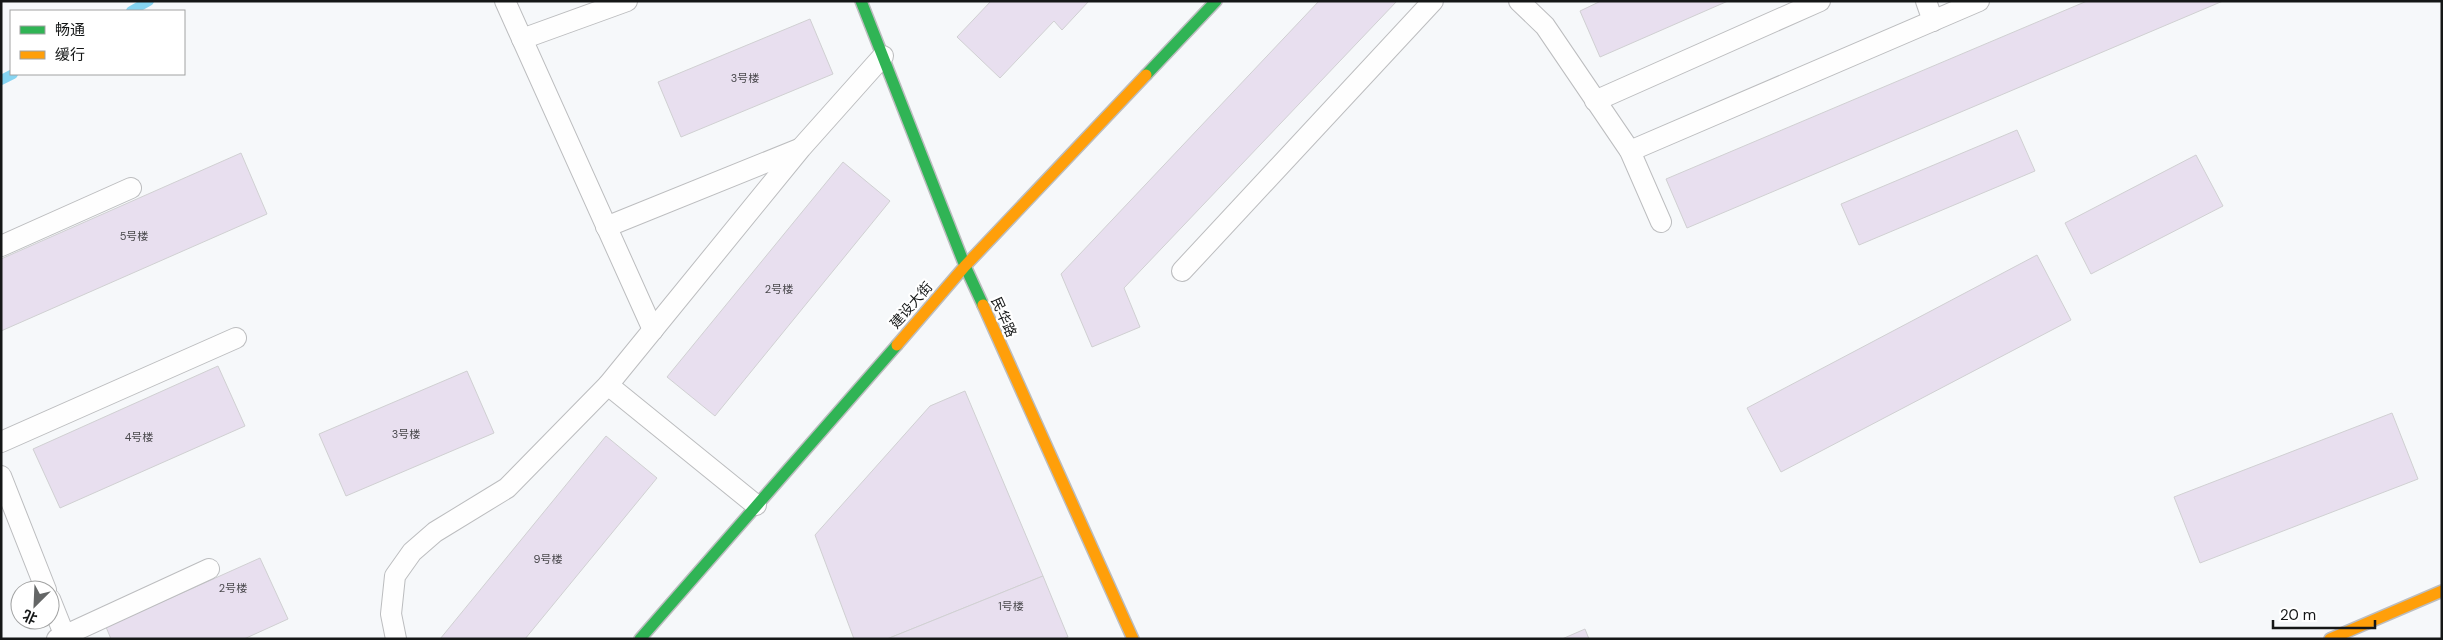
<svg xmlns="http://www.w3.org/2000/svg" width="2443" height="640" font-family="'DM Sans','Noto Sans SC',sans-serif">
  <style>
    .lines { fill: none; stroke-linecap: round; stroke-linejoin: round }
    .stream { stroke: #85d4f1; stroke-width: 10 }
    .building { fill: #e8dfef; stroke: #d0d0d2 }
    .lane-casing { stroke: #bcbdbf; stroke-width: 22 }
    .fast-casing { stroke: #bcbdbf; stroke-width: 14 }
    .slow-casing { stroke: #bcbdbf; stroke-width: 14 }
    .lane { stroke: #fefefe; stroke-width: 20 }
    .fast { stroke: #30b455; stroke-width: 11 }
    .slow { stroke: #ff9f0a; stroke-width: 11 }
    .labels { text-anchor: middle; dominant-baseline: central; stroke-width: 4.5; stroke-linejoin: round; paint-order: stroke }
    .number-label { font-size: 11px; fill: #4a494d }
    .street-label { font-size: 14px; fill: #151717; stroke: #fff }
  </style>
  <rect width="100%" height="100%" fill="#f6f8fa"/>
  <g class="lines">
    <g class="stream">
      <path d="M131 11 149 1"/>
      <path d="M1 80 13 74"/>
    </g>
  </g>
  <g class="building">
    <path d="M991 1H1089L1062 30 1054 21 1000 78 957 37Z"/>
    <path d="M1319 1H1397L1124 288 1140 327 1092 347 1061 274Z"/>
    <path d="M1601 1H1728L1600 57 1580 11Z"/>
    <path d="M2087 1H2223L1687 228 1666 179Z"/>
    <path d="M810 19 833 74 681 137 658 82Z"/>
    <path d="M2017 130 2035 171 1859 245 1841 204Z"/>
    <path d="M241 153 267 214 1 331V259Z"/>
    <path d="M2196 155 2223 206 2091 274 2065 223Z"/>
    <path d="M843 162 890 201 715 416 667 377Z"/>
    <path d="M2037 255 2071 320 1781 472 1747 408Z"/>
    <path d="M218 366 245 426 60 508 33 449Z"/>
    <path d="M467 371 494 433 346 496 319 434Z"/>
    <path d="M965 391 1043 576 887 639H854L815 535 930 406Z"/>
    <path d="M2392 413 2418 479 2200 563 2174 497Z"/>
    <path d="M606 436 657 478 525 639H440Z"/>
    <path d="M260 558 288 619 244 639H111L106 627Z"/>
    <path d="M1043 576 1068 637 1063 639H887Z"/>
    <path d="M1585 629 1589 639H1562Z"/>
  </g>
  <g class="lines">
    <defs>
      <g id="lane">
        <path d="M505 1 653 330"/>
        <path d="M1519 1 1545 26 1630 151 1661 222"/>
        <path d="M1926 1 1933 21"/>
        <path d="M522 39 627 1"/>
        <path d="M1595 101 1820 1"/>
        <path d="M1630 151 1979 1"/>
        <path d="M606 227 799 149"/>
        <path d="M1 246 131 188"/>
        <path d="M1182 271 1433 1"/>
        <path d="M608 385 756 505"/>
        <path d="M1 442 236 338"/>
        <path d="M1 476 46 590"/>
        <path d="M50 599 66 639"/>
        <path d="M57 639 209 569"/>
        <path d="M396 639 391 614 395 576 412 552 435 532 507 488 608 385 801 148 883 56"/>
      </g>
      <g id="fast">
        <path d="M861 1 965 266 983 305"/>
        <path d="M1146 75 1216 1"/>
        <path d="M640 639 897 345"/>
      </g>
      <g id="slow">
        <path d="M983 305 1133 639"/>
        <path d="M897 345 965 266 1146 75"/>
        <path d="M2330 639 2442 591"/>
      </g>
    </defs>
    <use href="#lane" class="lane-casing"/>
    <use href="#fast" class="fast-casing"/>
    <use href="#slow" class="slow-casing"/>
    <use href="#lane" class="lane"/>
    <use href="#fast" class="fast"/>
    <use href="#slow" class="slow"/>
  </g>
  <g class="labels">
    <g class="number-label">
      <text x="745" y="78">3号楼</text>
      <text x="134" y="236">5号楼</text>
      <text x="779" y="289">2号楼</text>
      <text x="406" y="434">3号楼</text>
      <text x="139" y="437">4号楼</text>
      <text x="548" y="559">9号楼</text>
      <text x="233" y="588">2号楼</text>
      <text x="1011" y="606">1号楼</text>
    </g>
    <g class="street-label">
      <text transform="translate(911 305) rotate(-49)">建设大街</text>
      <text transform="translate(1004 317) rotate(66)">民华路</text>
    </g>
  </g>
  <rect width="2443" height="640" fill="none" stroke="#151717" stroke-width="5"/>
  <rect x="10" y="10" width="175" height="65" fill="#ffffff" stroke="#a1a2a2"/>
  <rect x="20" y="26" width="25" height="8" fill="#30b455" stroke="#a1a2a2"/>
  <text x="55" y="35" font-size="15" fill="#151717">畅通</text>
  <rect x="20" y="51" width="25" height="8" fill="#ff9f0a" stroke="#a1a2a2"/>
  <text x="55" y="60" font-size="15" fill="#151717">缓行</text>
  <g transform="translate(35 605) rotate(204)"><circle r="24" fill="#ffffff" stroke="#a1a2a2"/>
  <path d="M0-4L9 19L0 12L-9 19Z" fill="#646666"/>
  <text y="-8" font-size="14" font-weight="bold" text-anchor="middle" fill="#151717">北</text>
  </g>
  <path d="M2273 620v8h102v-8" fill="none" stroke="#151717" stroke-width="2.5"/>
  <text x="2280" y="620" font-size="15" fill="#151717" stroke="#ffffff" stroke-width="4" paint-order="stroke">20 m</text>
</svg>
